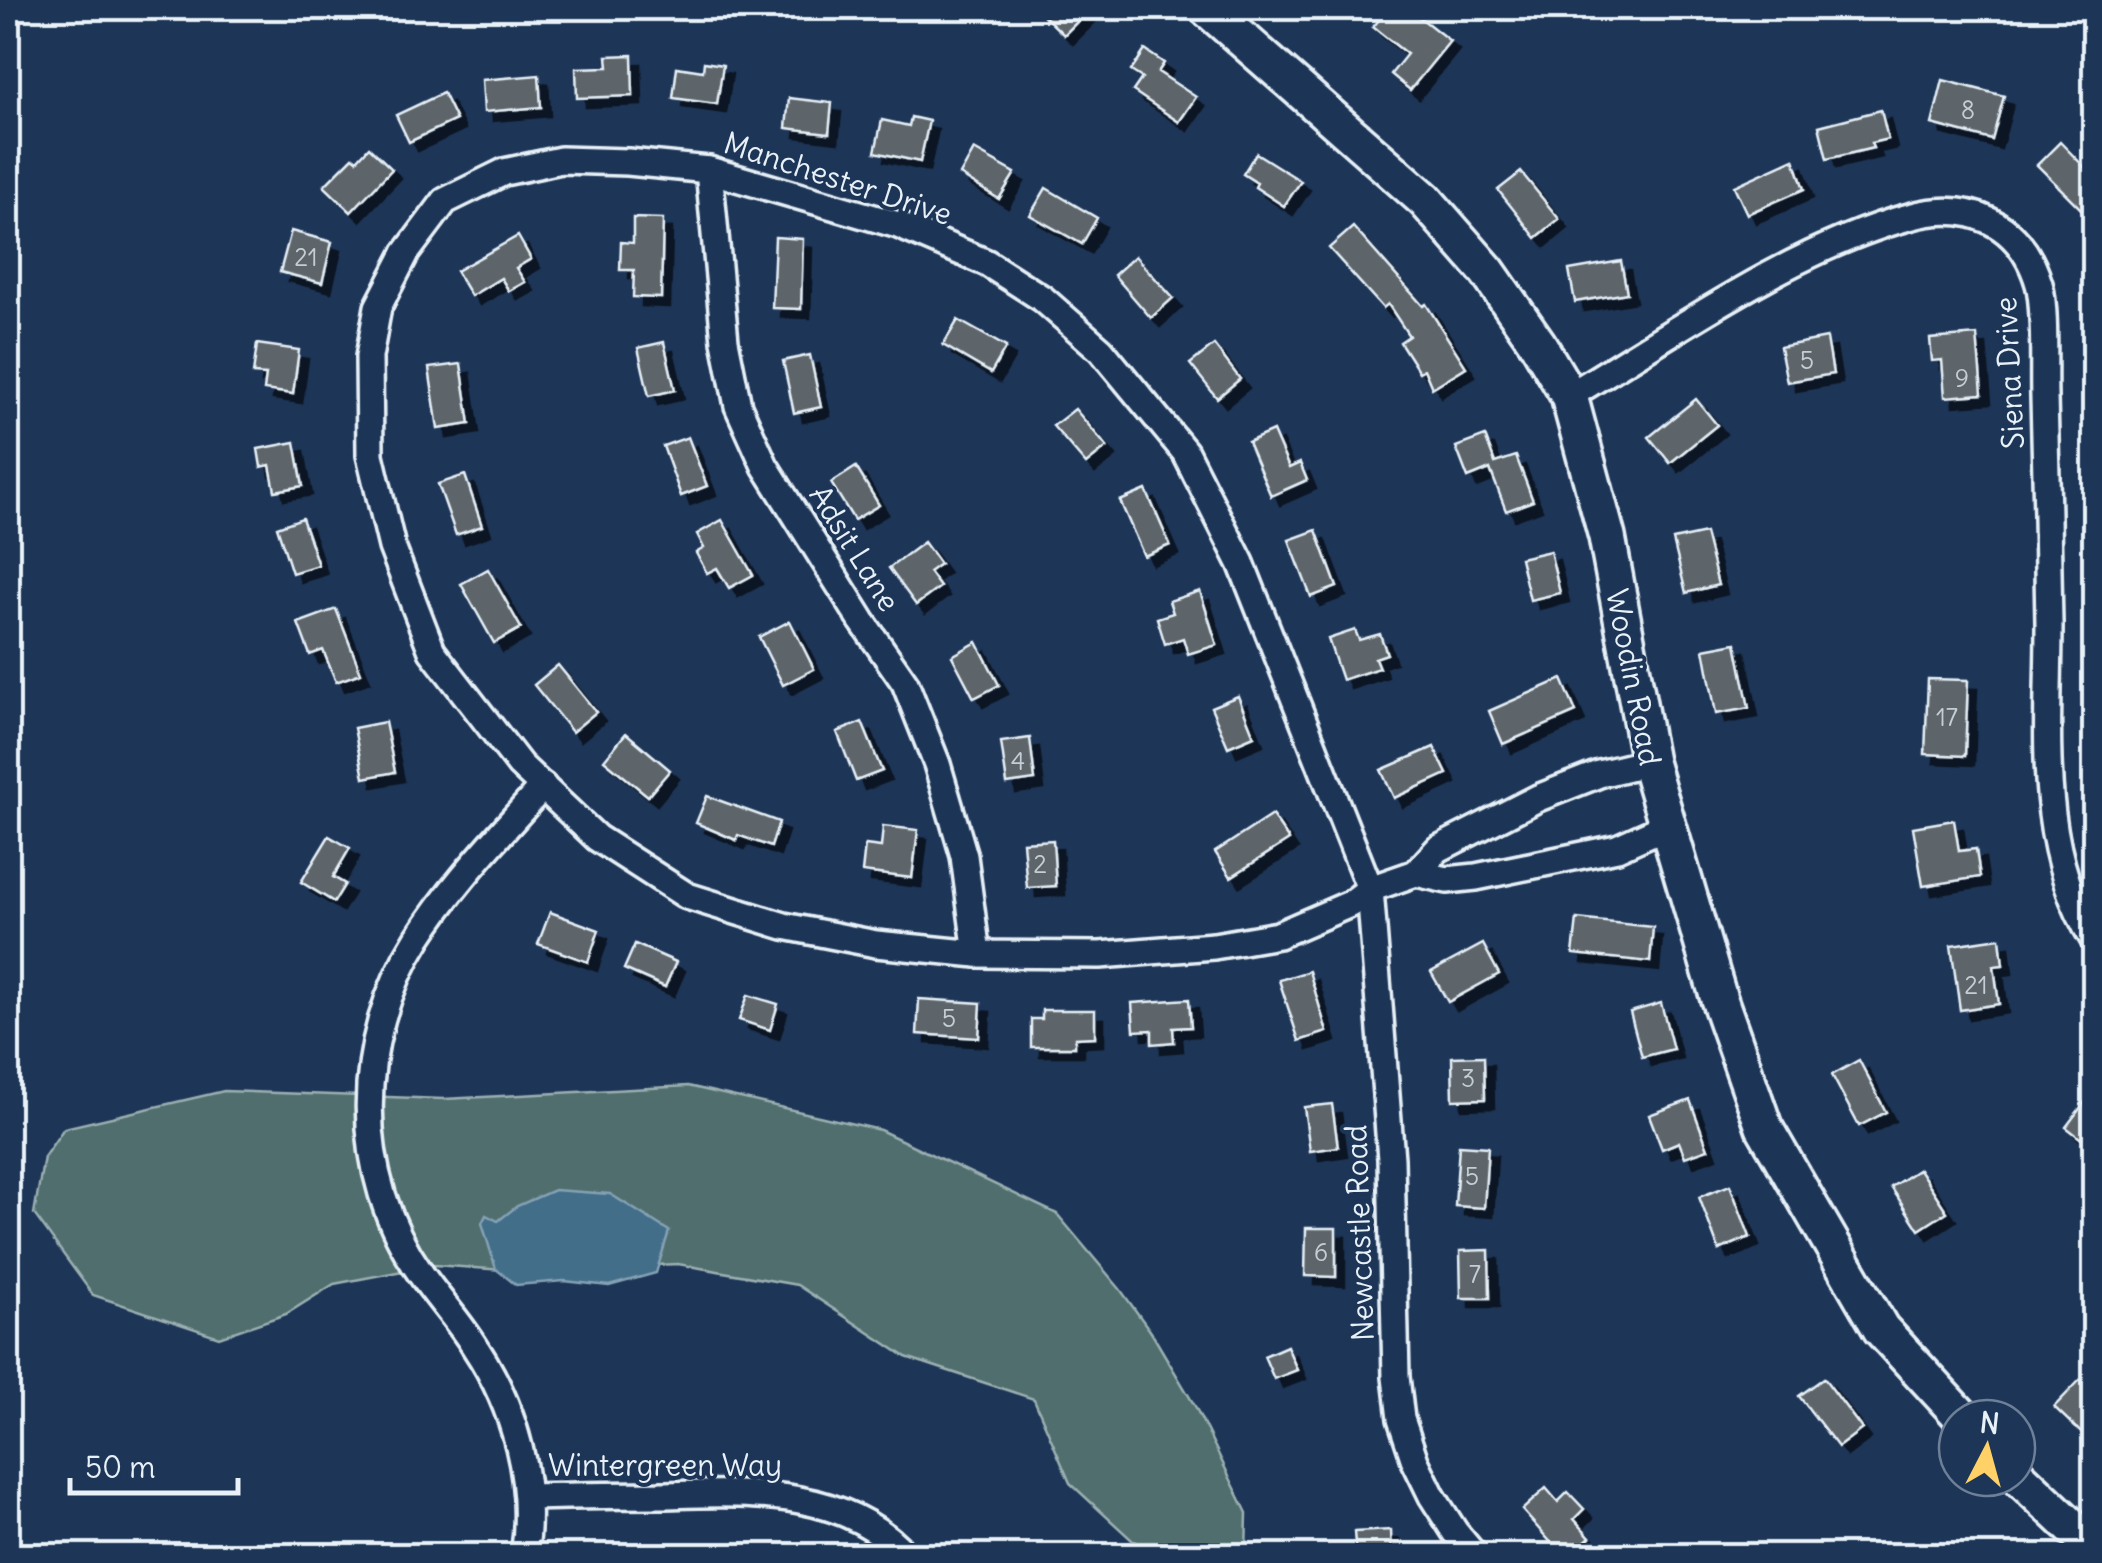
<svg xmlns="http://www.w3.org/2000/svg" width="2102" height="1563" font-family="Delius,sans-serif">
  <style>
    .green { fill: #4f6e6d; stroke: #9cb0b2; stroke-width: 2.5 }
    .water { fill: #436e89; stroke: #85a2b5; stroke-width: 2.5 }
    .building { fill: #5d656a; stroke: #e8f1f8; stroke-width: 2.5; filter: url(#shadow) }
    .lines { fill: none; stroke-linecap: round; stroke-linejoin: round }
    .street-casing { stroke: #e8f1f8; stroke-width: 32 }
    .secondary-casing { stroke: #e8f1f8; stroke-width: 42 }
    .street { stroke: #1d3557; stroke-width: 25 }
    .secondary { stroke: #1d3557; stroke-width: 35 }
    .labels { text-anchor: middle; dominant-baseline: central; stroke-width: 8; stroke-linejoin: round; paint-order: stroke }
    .number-label { font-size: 25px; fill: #c5ced4 }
    .street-label { font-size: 30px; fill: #e8f1f8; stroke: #1d3557 }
  </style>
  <defs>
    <filter id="shadow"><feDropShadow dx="9" dy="9" stdDeviation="0" flood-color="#0009"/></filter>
  </defs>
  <rect width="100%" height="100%" fill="#1d3557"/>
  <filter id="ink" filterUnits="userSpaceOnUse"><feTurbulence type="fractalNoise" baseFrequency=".01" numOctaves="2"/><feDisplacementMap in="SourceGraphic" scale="20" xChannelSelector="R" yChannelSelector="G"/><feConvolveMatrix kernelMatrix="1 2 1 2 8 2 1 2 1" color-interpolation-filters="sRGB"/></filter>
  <g filter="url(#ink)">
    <path class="green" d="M688 1086 880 1130 1057 1214 1120 1289 1151 1332 1195 1406 1247 1513 1246 1555H1164L1133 1541 1070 1483 1034 1399 906 1357 797 1285 678 1264 517 1271 434 1265 334 1284 286 1314 219 1337 93 1295 34 1214 44 1157 64 1128 224 1091 444 1099Z"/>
    <path class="water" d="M554 1190 610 1194 669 1231 656 1273 609 1286 564 1281 516 1285 496 1269 482 1223 486 1215 498 1221 517 1206Z"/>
    <g class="building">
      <path d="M1036 8H1091L1064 35Z"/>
      <path d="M1389 8H1408L1450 41 1410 90 1391 74 1407 54 1373 27Z"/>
      <path d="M1145 50 1164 63 1158 72 1196 97 1179 122 1133 91 1142 78 1131 71Z"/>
      <path d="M632 55 633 96 577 98 576 68 608 67 607 56Z"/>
      <path d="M704 62 723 65 717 104 673 98 677 67 703 71Z"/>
      <path d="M539 75 541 107 484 112 482 80Z"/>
      <path d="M1943 80 2004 96 1992 140 1932 124Z"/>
      <path d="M443 93 456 120 409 142 396 115Z"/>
      <path d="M789 98 832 103 829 133 786 128Z"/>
      <path d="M1881 110 1888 139 1871 143 1873 148 1827 159 1819 126Z"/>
      <path d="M911 117 929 121 920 162 875 152 882 120 909 126Z"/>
      <path d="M2060 142 2094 177V200L2083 211 2037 165Z"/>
      <path d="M369 147 392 169 351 212 324 186 353 157 357 160Z"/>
      <path d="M974 150 1015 173 999 199 960 175Z"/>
      <path d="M1256 153 1301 181 1284 206 1255 187 1257 183 1243 174Z"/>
      <path d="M1794 159 1804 189 1747 214 1734 186Z"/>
      <path d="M1521 172 1559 219 1536 238 1498 190Z"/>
      <path d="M1046 188 1097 218 1082 244 1030 215Z"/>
      <path d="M633 218 663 219 661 298 633 297 634 270H620L621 242 633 243Z"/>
      <path d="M1353 227 1423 306 1426 304 1466 367 1432 388 1424 369 1419 372 1400 342 1409 336 1388 304 1383 308 1329 248Z"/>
      <path d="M291 231 332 242 322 283 280 272Z"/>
      <path d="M518 236 531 259 516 268 525 282 509 291 501 278 471 296 456 271Z"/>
      <path d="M775 237 803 239 801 309 772 308Z"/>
      <path d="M1135 256 1173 298 1151 318 1114 275Z"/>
      <path d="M1621 261 1627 293 1575 302 1569 270Z"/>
      <path d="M958 320 1006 347 991 373 943 345Z"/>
      <path d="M1977 335 1982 394 1945 397 1942 360 1932 361 1930 339Z"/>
      <path d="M1827 338 1833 374 1787 382 1780 347Z"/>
      <path d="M664 342 675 390 649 396 638 348Z"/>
      <path d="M257 344 299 350 293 394 264 390 266 375 253 374Z"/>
      <path d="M1214 345 1240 379 1217 398 1190 364Z"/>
      <path d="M810 355 821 407 794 413 783 361Z"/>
      <path d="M461 364 470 424 438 429 429 368Z"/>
      <path d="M1696 399 1717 425 1670 463 1649 437Z"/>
      <path d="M1075 409 1107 447 1086 464 1053 426Z"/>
      <path d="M1273 431 1289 468 1300 463 1307 480 1271 496 1248 442Z"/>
      <path d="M1485 436 1495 463 1516 456 1533 501 1506 511 1490 469 1468 478 1456 447Z"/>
      <path d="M688 437 707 486 681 496 663 446Z"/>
      <path d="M295 442 303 486 275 491 270 465 261 467 258 449Z"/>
      <path d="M856 467 879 505 854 520 831 483Z"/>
      <path d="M465 475 482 526 456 535 438 484Z"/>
      <path d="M1146 490 1170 545 1144 556 1120 501Z"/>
      <path d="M302 518 318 565 292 573 277 527Z"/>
      <path d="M722 520 753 575 729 588 717 568 707 573 696 553 704 548 697 534Z"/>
      <path d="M1316 530 1337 587 1311 597 1289 540Z"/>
      <path d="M1705 533 1718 585 1686 593 1673 540Z"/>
      <path d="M924 542 940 564 929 572 940 587 916 605 889 568Z"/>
      <path d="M1550 551 1560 593 1530 600 1520 558Z"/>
      <path d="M488 569 521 628 494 643 461 584Z"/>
      <path d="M1200 591 1217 645 1188 654 1183 638 1165 644 1157 618 1173 613 1169 601Z"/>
      <path d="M336 609 361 673 336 682 323 650 310 655 298 623Z"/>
      <path d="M790 621 814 669 783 685 759 637Z"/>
      <path d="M1355 630 1359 640 1380 634 1387 654 1375 658 1379 668 1342 680 1328 639Z"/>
      <path d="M977 642 999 685 974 698 952 656Z"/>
      <path d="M1736 643 1749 708 1716 714 1704 649Z"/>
      <path d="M558 665 596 712 572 732 534 685Z"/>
      <path d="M1562 679 1576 712 1503 744 1489 711Z"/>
      <path d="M1928 679 1968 680 1965 756 1925 754Z"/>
      <path d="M1238 696 1254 736 1228 747 1211 707Z"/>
      <path d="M385 722 395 772 364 778 354 728Z"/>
      <path d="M862 722 882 771 856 781 837 732Z"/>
      <path d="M626 733 670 770 648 796 604 760Z"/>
      <path d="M1030 738 1035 780 1007 784 1001 742Z"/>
      <path d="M1434 747 1447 774 1394 798 1381 770Z"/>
      <path d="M707 796 779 822 771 847 738 835 736 840 696 823Z"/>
      <path d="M1272 815 1289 840 1231 877 1215 852Z"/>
      <path d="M1954 820 1959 851 1976 849 1980 877 1923 886 1913 827Z"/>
      <path d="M883 826 918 830 912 878 862 872 865 845 881 847Z"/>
      <path d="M329 836 350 848 333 877 345 884 334 902 301 882Z"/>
      <path d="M1053 840 1056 886 1027 888 1023 842Z"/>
      <path d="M550 912 599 930 588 962 538 944Z"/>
      <path d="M1577 919 1653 927 1650 962 1573 954Z"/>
      <path d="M2000 938 2003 965 1994 966 1999 1004 1960 1010 1951 945Z"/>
      <path d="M635 944 676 962 665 987 624 969Z"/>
      <path d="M1483 944 1499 974 1448 1002 1431 972Z"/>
      <path d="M1309 971 1327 1032 1299 1041 1279 980Z"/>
      <path d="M748 995 778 1004 770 1030 739 1020Z"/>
      <path d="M919 999 981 1003 979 1038 917 1034Z"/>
      <path d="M1189 999 1191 1027 1173 1028 1174 1042 1152 1044V1030L1134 1031 1132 1003Z"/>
      <path d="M1661 1003 1673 1049 1642 1057 1630 1012Z"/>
      <path d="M1042 1010H1095V1037L1075 1038V1047H1031V1019H1042Z"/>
      <path d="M1484 1056 1485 1099 1453 1100 1452 1057Z"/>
      <path d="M1859 1060 1886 1112 1859 1126 1832 1075Z"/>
      <path d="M2094 1090V1127L2084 1141 2066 1127Z"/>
      <path d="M1690 1100 1708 1149 1685 1157 1679 1142 1662 1149 1649 1115Z"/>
      <path d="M1332 1104 1338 1147 1310 1151 1304 1107Z"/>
      <path d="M1459 1145 1488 1147 1484 1208 1455 1206Z"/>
      <path d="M1919 1169 1947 1212 1919 1230 1891 1187Z"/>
      <path d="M1730 1185 1750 1237 1719 1250 1699 1197Z"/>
      <path d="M1306 1228H1336V1277L1305 1276Z"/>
      <path d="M1489 1250 1490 1298H1461L1460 1251Z"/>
      <path d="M1287 1346 1297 1370 1274 1379 1264 1356Z"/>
      <path d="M1824 1378 1862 1429 1838 1447 1799 1396Z"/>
      <path d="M2080 1380 2094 1393V1445L2054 1407Z"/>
      <path d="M1546 1488 1558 1502 1568 1492 1584 1509 1574 1519 1590 1537 1569 1556H1563L1522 1510Z"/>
      <path d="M1391 1530 1392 1556H1356L1354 1532Z"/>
    </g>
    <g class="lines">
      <defs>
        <g id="street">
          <path d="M709 170 725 341 738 406 765 466 862 621 905 683 937 764 964 856 977 954"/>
          <path d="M1569 396C1672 334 1793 248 1909 217 1969 200 2021 222 2039 284 2046 308 2043 370 2044 397 2046 473 2048 548 2049 624 2049 730 2035 847 2094 940"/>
          <path d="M1416 873 1438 849 1538 798 1599 774 1649 762"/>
          <path d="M529 1497C572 1496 616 1495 660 1495 743 1493 844 1486 906 1556"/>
          <path d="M524 1556C536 1484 515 1407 475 1347 459 1321 438 1299 421 1274 351 1175 354 1039 418 938 453 883 500 835 543 786"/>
          <path d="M1475 1556 1455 1532 1432 1496 1415 1461 1401 1419 1396 1377 1391 1159 1370 889 1241 563 1185 452 1101 350 1043 299 987 263 898 225 709 170 628 162 561 160 504 172 445 201 406 253 378 307 369 357 370 455 392 547 432 651 520 765 597 838 687 896 784 926 876 944 977 954 1100 955 1214 946 1278 935 1350 904 1370 889 1416 873 1447 880 1476 877 1617 848 1668 825"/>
        </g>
        <g id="secondary">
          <path d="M1207 8 1425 200 1487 271 1538 344 1569 396 1607 537 1649 762 1719 999 1764 1127 1881 1329 1963 1418"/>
          <path d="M2017 1475 2094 1548"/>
        </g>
      </defs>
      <use href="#street" class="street-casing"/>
      <use href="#secondary" class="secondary-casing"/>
      <use href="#street" class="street"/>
      <use href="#secondary" class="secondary"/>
    </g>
  </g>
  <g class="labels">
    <g class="number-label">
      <text x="1968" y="110">8</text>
      <text x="306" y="257">21</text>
      <text x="1807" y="360">5</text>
      <text x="1962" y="378">9</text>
      <text x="1947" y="717">17</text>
      <text x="1018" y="761">4</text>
      <text x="1040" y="864">2</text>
      <text x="1976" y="985">21</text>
      <text x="949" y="1018">5</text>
      <text x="1468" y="1078">3</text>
      <text x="1472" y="1176">5</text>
      <text x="1321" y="1252">6</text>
      <text x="1475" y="1274">7</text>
    </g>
    <g class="street-label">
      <text transform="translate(838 178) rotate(18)">Manchester Drive</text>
      <text transform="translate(2009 373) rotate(-93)">Siena Drive</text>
      <text transform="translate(855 548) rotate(58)">Adsit Lane</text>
      <text transform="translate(1634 677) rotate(79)">Woodin Road</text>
      <text transform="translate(1359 1233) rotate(-92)">Newcastle Road</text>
      <text x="665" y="1465">Wintergreen Way</text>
    </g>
  </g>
  <rect width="2102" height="1563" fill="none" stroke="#1d3557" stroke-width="40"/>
  <rect x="20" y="20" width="2062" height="1523" fill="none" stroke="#e8f1f8" stroke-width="4" filter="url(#ink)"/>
  <g transform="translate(1987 1448) rotate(6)"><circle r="48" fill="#1d3557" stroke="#6e8097" stroke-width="2.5"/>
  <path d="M0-8L18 38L0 25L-18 38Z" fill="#ffd166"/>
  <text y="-15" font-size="28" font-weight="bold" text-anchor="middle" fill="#e8f1f8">N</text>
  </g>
  <path d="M70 1478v15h168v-15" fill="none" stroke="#e8f1f8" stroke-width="5"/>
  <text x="85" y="1478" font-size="30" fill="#e8f1f8" stroke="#1d3557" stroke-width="8" paint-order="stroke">50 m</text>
</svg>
